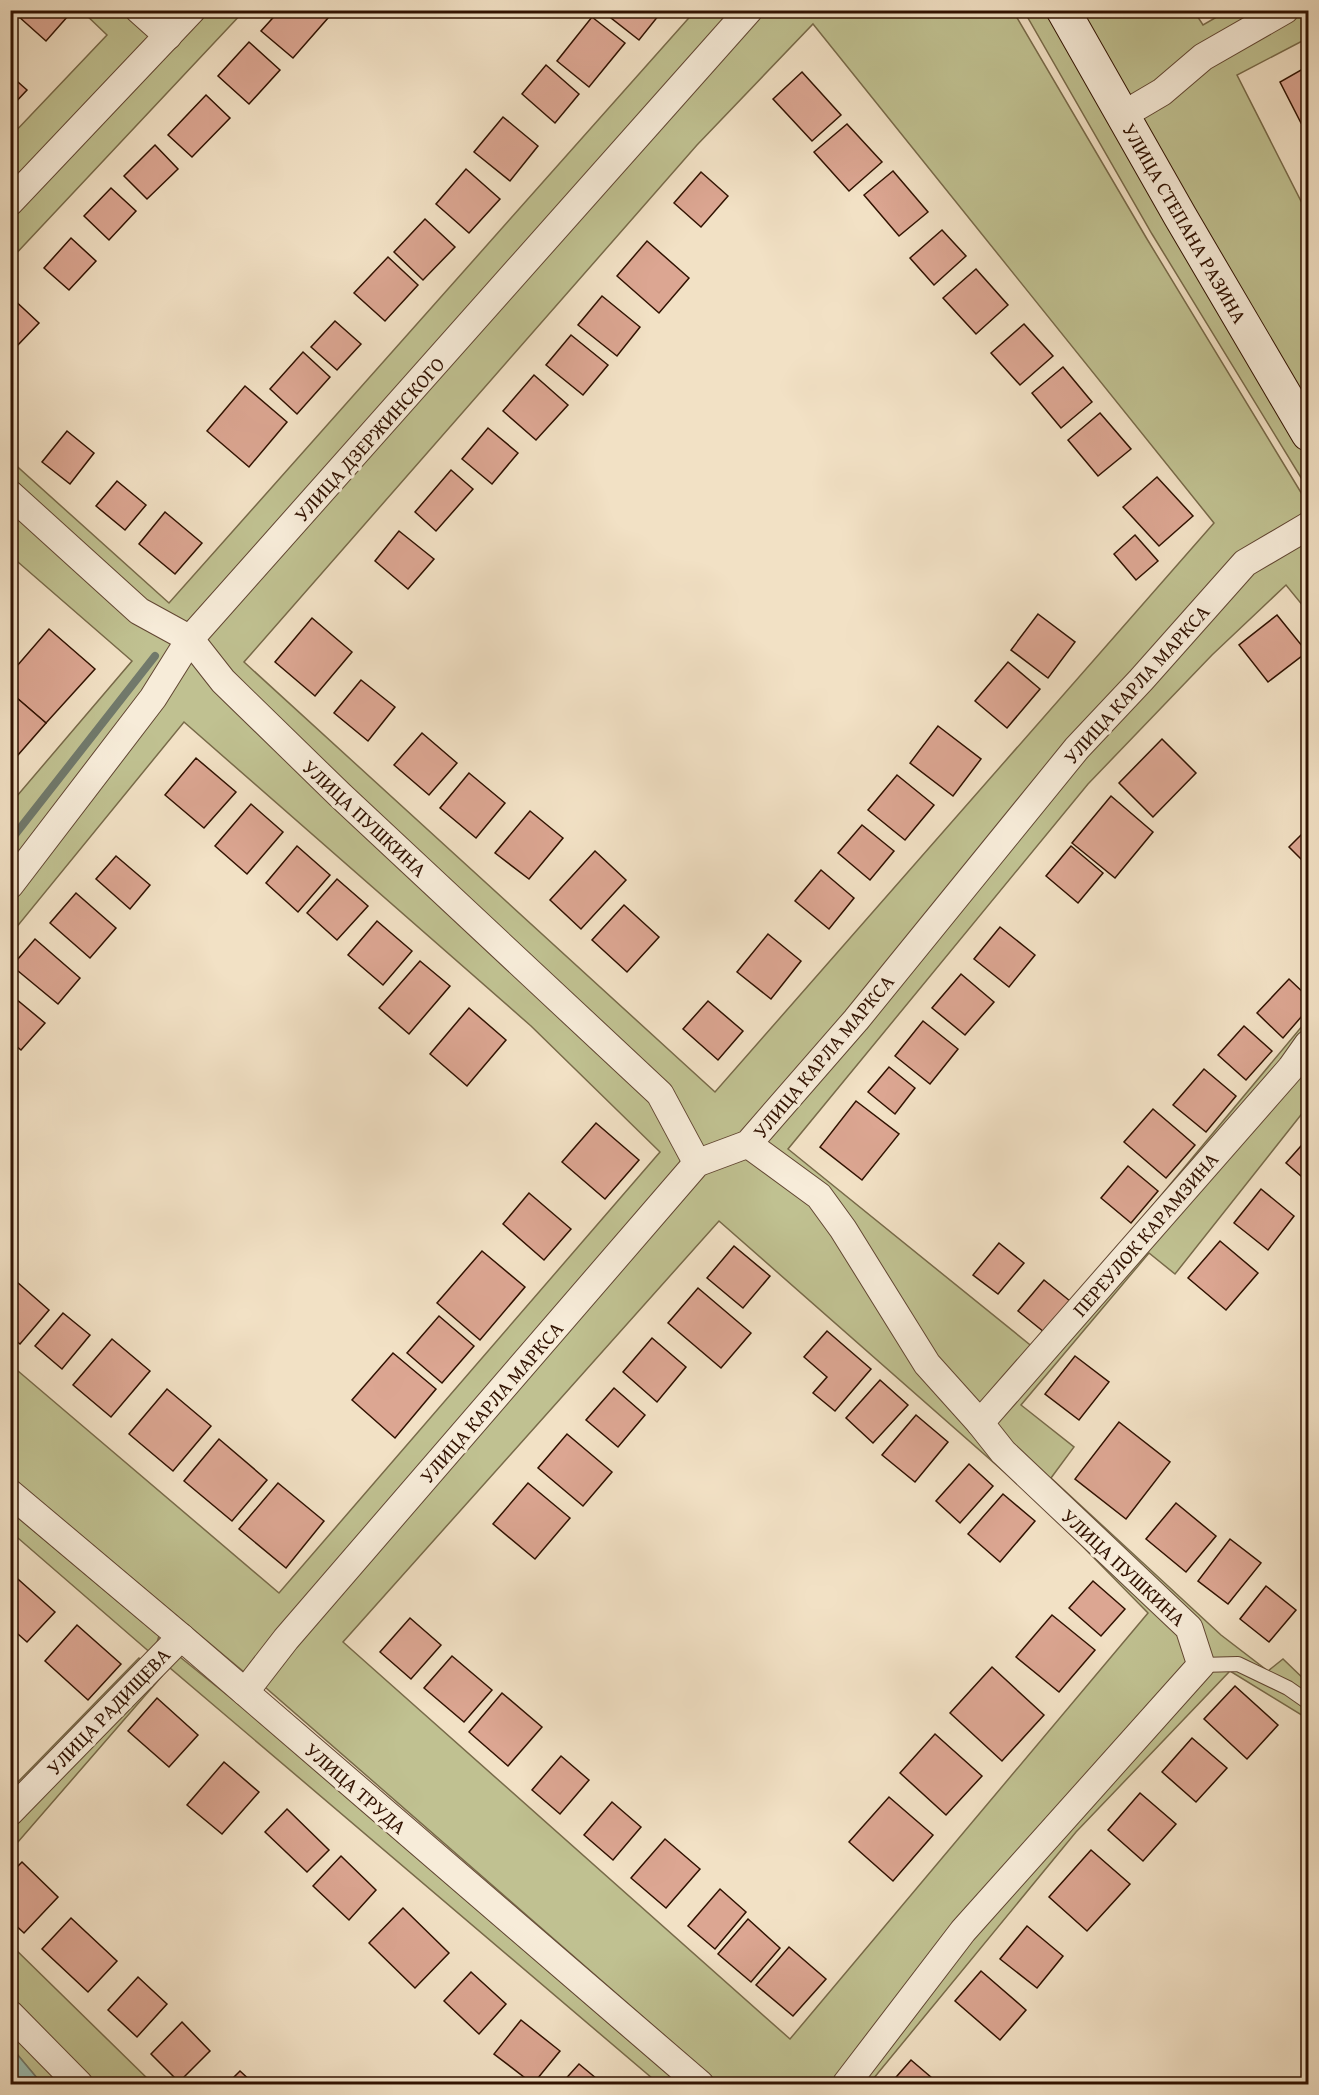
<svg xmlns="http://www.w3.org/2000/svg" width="1319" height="2095" font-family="'Gentium Book Plus',serif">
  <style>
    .green { fill: #c0c191; stroke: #786a49; stroke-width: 1.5; fill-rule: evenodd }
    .water { fill: #9cbeb1; stroke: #71796b; stroke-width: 1.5 }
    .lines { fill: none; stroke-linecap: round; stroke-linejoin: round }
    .stream { stroke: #71796b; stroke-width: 8 }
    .building { fill: #dca692; stroke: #311201; stroke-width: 1.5 }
    .service-casing { stroke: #614632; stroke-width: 16 }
    .minor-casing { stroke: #614632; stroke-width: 29 }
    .secondary-casing { stroke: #311201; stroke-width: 35 }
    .service { stroke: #f7ecd9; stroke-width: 14 }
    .minor { stroke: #f7ecd9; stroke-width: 27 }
    .secondary { stroke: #f7ecd9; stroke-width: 33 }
    .labels { text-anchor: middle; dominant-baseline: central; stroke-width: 6; stroke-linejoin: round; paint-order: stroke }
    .street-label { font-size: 20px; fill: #311201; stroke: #f7ecd9 }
  </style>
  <rect width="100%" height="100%" fill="#f2e1c5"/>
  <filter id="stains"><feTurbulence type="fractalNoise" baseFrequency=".00333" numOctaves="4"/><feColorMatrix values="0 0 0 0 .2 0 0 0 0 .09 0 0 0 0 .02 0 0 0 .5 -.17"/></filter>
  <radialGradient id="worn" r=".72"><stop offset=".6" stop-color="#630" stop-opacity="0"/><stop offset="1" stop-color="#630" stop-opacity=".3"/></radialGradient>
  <g class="green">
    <path d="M937 10 941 16 949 11H1013L1147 239 1308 504V519L1243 559 743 1135 709 1149 697 1146 344 793 204 645 208 632 758 11ZM813 24 1214 523 715 1092 244 662 697 145Z"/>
    <path d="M82 11H127L154 36 11 185V136L107 35Z"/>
    <path d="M207 11H244L11 259 10 218Z"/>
    <path d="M695 11H741L192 627 142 606 11 488V461L169 603Z"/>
    <path d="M1024 11H1047L1308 460V489L1152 234Z"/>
    <path d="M1080 11H1194L1203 25 1227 11H1273L1131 98Z"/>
    <path d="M1297 11H1308V38L1237 75 1308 215V409L1140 117 1207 60Z"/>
    <path d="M11 501 177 641 11 878V803L132 661 11 556Z"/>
    <path d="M1308 533V612L1286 585 1212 655 1088 784 788 1149 1034 1348 1308 1019V1037L980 1413 932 1362 847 1226 757 1144 1247 567Z"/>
    <path d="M194 655 655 1099 684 1165 244 1672 11 1477V1365L279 1593 660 1152 531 1026 184 722 11 934V894Z"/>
    <path d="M1308 1053V1106L1175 1274 1149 1253 1021 1405 1074 1447 1051 1478 1221 1635 1268 1671 1283 1659 1308 1683V1719L1230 1671 1076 1832 869 2084H855L970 1933 1207 1661 991 1425Z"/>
    <path d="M749 1155 811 1199 914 1362 1168 1616 1192 1666 835 2084H720L265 1687 275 1669 700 1174ZM719 1221 1042 1505 1148 1613 790 2039 343 1642Z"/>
    <path d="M10 1511 159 1636 153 1655 11 1532Z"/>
    <path d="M180 1657 237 1703 679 2084H659L163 1662Z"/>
    <path d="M139 1658 145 1662 11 1801V1789Z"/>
    <path d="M155 1669 162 1676 11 1850V1821Z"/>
    <path d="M10 1944 153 2084H89L11 2003Z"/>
    <path d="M10 2025 68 2084H42L11 2047Z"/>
  </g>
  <path class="water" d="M11 2047 42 2084H11Z"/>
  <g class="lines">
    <path class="stream" d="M10 841 155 656"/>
  </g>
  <g class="building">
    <path d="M23 10H62L68 16 46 41 18 16Z"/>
    <path d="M280 10H319L328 18 293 58 261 31Z"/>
    <path d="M609 10H663L639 40 606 14Z"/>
    <path d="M592 17 625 43 589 87 557 61Z"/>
    <path d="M249 42 280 70 249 104 218 76Z"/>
    <path d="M546 65 579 94 555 123 522 94Z"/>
    <path d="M1308 66V119L1301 123 1280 82Z"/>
    <path d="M802 72 841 115 812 141 773 99Z"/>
    <path d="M10 75 27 90 10 108Z"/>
    <path d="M206 95 230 118 192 157 168 135Z"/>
    <path d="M503 117 538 146 510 181 474 152Z"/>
    <path d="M847 124 882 162 849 191 814 152Z"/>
    <path d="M155 145 178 169 147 199 124 176Z"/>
    <path d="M466 169 500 199 469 233 436 204Z"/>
    <path d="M893 171 928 212 899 236 864 195Z"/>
    <path d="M701 172 728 196 701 227 674 203Z"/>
    <path d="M111 188 136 211 109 240 84 216Z"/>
    <path d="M425 219 455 247 423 280 394 252Z"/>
    <path d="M942 230 966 256 934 285 910 258Z"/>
    <path d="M71 238 96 261 69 290 44 268Z"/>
    <path d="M647 241 689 278 659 313 617 276Z"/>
    <path d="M388 257 418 285 385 321 354 293Z"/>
    <path d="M976 269 1008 305 976 334 943 298Z"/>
    <path d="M10 296 39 323 16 347 10 343Z"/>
    <path d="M602 296 640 327 617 356 578 325Z"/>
    <path d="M335 321 361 344 337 370 311 347Z"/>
    <path d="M1024 324 1053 356 1020 385 991 353Z"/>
    <path d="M571 335 608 365 583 395 546 365Z"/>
    <path d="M303 352 330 377 297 414 270 389Z"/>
    <path d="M1063 367 1092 402 1061 428 1032 393Z"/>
    <path d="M534 375 568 405 536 440 503 411Z"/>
    <path d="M245 386 287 422 249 467 207 431Z"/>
    <path d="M1100 413 1131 449 1098 476 1068 440Z"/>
    <path d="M488 428 518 453 492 484 462 459Z"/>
    <path d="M67 431 94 453 70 484 42 462Z"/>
    <path d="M451 470 473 489 436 531 415 512Z"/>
    <path d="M1157 477 1193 516 1159 546 1123 507Z"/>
    <path d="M117 481 146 505 125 530 96 506Z"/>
    <path d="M165 512 202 543 175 574 139 544Z"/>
    <path d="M399 531 434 559 408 589 375 561Z"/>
    <path d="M1135 535 1158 561 1136 580 1114 554Z"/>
    <path d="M1038 614 1075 642 1048 678 1011 650Z"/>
    <path d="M1277 615 1307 652 1268 682 1239 645Z"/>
    <path d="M312 618 352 652 315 696 275 662Z"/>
    <path d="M49 629 95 669 46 723 10 692V674Z"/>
    <path d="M1008 662 1040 689 1007 728 975 701Z"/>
    <path d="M361 680 395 707 368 741 334 713Z"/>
    <path d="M10 692 46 723 11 763 10 762Z"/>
    <path d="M938 726 981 759 953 796 910 763Z"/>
    <path d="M422 733 457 763 429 795 394 765Z"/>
    <path d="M1162 739 1196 773 1153 817 1119 783Z"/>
    <path d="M196 758 236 792 204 828 165 795Z"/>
    <path d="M469 773 505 803 476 838 440 808Z"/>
    <path d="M897 775 934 805 905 840 868 810Z"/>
    <path d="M1111 796 1153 832 1115 878 1072 843Z"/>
    <path d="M251 804 283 832 247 874 215 846Z"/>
    <path d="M530 811 563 838 529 879 495 853Z"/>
    <path d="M862 825 894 851 870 880 838 853Z"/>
    <path d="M1308 828V866L1289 847Z"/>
    <path d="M297 846 330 875 298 912 266 883Z"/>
    <path d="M1071 846 1103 873 1078 903 1046 876Z"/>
    <path d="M595 851 626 880 581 929 550 900Z"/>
    <path d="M116 856 150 885 130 909 96 879Z"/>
    <path d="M821 870 854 898 829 929 795 901Z"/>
    <path d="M337 879 368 906 337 940 307 913Z"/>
    <path d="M76 893 116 928 90 958 50 923Z"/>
    <path d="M624 905 659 937 627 972 592 940Z"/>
    <path d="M377 921 412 951 383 985 348 955Z"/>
    <path d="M1000 927 1035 955 1009 987 974 959Z"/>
    <path d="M768 934 801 961 771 999 737 972Z"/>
    <path d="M35 939 80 978 58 1004 12 966Z"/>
    <path d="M420 961 450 986 409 1034 379 1008Z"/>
    <path d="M961 974 994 1002 965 1035 932 1008Z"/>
    <path d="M1289 979 1308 997V1009L1283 1038 1257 1013Z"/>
    <path d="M10 994 45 1023 21 1050 10 1041Z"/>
    <path d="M708 1001 743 1031 718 1060 683 1029Z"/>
    <path d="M469 1008 506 1040 467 1086 430 1054Z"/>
    <path d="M923 1021 958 1049 930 1084 895 1056Z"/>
    <path d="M1244 1026 1272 1051 1246 1080 1218 1055Z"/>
    <path d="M889 1067 915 1088 895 1114 868 1092Z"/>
    <path d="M1204 1069 1236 1096 1206 1132 1173 1105Z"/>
    <path d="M856 1101 899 1134 862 1180 820 1147Z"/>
    <path d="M1153 1109 1195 1145 1166 1178 1124 1142Z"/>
    <path d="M596 1123 639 1160 605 1199 562 1162Z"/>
    <path d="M1308 1138V1182L1286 1163Z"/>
    <path d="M1128 1166 1158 1191 1131 1223 1101 1198Z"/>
    <path d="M1261 1189 1294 1216 1268 1250 1234 1223Z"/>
    <path d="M529 1193 571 1229 544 1260 503 1224Z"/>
    <path d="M1220 1241 1258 1273 1226 1310 1188 1278Z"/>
    <path d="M999 1243 1024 1263 998 1294 973 1275Z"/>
    <path d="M734 1246 770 1276 743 1308 707 1278Z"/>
    <path d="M482 1251 525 1287 480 1340 437 1303Z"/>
    <path d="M1044 1280 1070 1301 1044 1332 1018 1311Z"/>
    <path d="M17 1282 49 1310 20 1344 10 1336V1289Z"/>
    <path d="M698 1288 751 1333 721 1368 668 1323Z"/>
    <path d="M63 1313 90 1335 62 1369 35 1346Z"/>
    <path d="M439 1316 474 1346 442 1383 407 1353Z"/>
    <path d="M827 1331 871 1369 835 1411 813 1393 827 1377 804 1357Z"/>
    <path d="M652 1338 686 1367 657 1402 623 1372Z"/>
    <path d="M112 1339 150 1371 111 1417 73 1385Z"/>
    <path d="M393 1353 436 1389 395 1438 352 1400Z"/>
    <path d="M1075 1356 1109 1382 1079 1420 1045 1394Z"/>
    <path d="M880 1380 908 1405 873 1443 846 1418Z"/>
    <path d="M614 1388 645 1415 618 1447 586 1420Z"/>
    <path d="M167 1389 211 1426 173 1471 129 1434Z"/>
    <path d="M916 1415 948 1442 915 1482 882 1455Z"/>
    <path d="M1119 1422 1170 1462 1126 1519 1075 1479Z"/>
    <path d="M567 1434 612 1472 583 1506 538 1468Z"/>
    <path d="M219 1439 267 1480 232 1521 184 1481Z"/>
    <path d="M969 1464 993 1486 960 1523 936 1501Z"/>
    <path d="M278 1483 324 1521 286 1568 239 1529Z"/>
    <path d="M528 1483 570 1518 535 1559 493 1524Z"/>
    <path d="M1003 1494 1035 1521 1000 1562 968 1534Z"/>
    <path d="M1176 1503 1216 1536 1186 1572 1146 1539Z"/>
    <path d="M1230 1539 1261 1563 1228 1604 1198 1581Z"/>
    <path d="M10 1572 55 1612 27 1642 10 1627Z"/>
    <path d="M1093 1581 1125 1609 1101 1636 1069 1608Z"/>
    <path d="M1266 1586 1296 1610 1269 1642 1240 1619Z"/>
    <path d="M1052 1615 1095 1650 1059 1692 1016 1657Z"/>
    <path d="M410 1618 441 1645 411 1679 380 1652Z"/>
    <path d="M77 1625 121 1664 88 1700 45 1661Z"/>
    <path d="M452 1656 492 1690 464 1722 424 1688Z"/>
    <path d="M992 1667 1044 1715 1002 1761 950 1713Z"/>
    <path d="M1235 1686 1278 1725 1247 1759 1204 1719Z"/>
    <path d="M502 1693 542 1727 508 1766 469 1732Z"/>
    <path d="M157 1698 198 1735 169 1767 128 1731Z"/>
    <path d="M935 1734 982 1776 946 1815 900 1773Z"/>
    <path d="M1192 1738 1227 1768 1196 1802 1162 1772Z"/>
    <path d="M561 1756 589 1780 560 1814 532 1790Z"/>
    <path d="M224 1762 259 1792 222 1834 187 1805Z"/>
    <path d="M1140 1793 1176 1824 1143 1861 1108 1830Z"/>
    <path d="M889 1797 933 1835 893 1881 849 1842Z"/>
    <path d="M612 1802 641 1827 613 1860 584 1835Z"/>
    <path d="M287 1809 329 1850 307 1872 265 1832Z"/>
    <path d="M665 1839 700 1869 666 1908 631 1878Z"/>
    <path d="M1091 1850 1130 1884 1087 1931 1049 1897Z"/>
    <path d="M341 1856 376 1890 349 1920 313 1886Z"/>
    <path d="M22 1862 58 1897 24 1933 10 1920V1874Z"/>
    <path d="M720 1889 746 1912 715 1949 688 1926Z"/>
    <path d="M403 1908 449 1953 415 1988 369 1943Z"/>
    <path d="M71 1918 117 1961 88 1992 42 1949Z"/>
    <path d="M748 1919 780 1948 751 1982 718 1954Z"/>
    <path d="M1027 1926 1063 1956 1037 1988 1000 1959Z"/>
    <path d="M789 1947 826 1979 793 2016 756 1985Z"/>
    <path d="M981 1971 1026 2010 1000 2040 955 2001Z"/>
    <path d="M471 1972 506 2004 479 2034 444 2001Z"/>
    <path d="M138 1977 167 2004 137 2037 108 2010Z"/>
    <path d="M521 2020 560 2051 533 2084 494 2054Z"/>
    <path d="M182 2022 210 2051 179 2082 151 2054Z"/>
    <path d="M911 2060 939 2084H890Z"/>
    <path d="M579 2064 603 2084H561Z"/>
    <path d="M240 2071 254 2084H227Z"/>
  </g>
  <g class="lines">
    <defs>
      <path id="service" d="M1201 1665 1238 1664 1288 1688 1308 1702"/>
      <g id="minor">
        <path d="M139 10 168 36"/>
        <path d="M1123 115 1162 92 1203 57 1285 10"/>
        <path d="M10 202 192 10"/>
        <path d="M10 494 139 611 190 639 223 681 340 795 660 1094 697 1163"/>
        <path d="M10 885 153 698 190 639 749 10"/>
        <path d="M748 1144 819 1196 843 1229 927 1364 980 1423 1003 1452 1189 1628 1201 1665 963 1931 846 2084"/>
        <path d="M980 1423 1291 1068 1308 1044"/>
        <path d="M10 1493 181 1637 700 2084"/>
        <path d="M245 1692 286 1639 697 1163 748 1144 856 1020 1077 748 1141 680 1245 563 1308 526"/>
        <path d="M10 1812 181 1637"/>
        <path d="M10 2014 79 2084"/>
      </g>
      <path id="secondary" d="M1063 10 1180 216 1308 434"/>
    </defs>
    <use href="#service" class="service-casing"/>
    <use href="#minor" class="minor-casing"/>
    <use href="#secondary" class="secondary-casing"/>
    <use href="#service" class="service"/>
    <use href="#minor" class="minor"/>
    <use href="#secondary" class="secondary"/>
  </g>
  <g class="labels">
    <g class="street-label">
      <text transform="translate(1185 223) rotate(60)">УЛИЦА СТЕПАНА РАЗИНА</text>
      <text transform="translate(369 439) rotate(-48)">УЛИЦА ДЗЕРЖИНСКОГО</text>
      <text transform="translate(1136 684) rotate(-48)">УЛИЦА КАРЛА МАРКСА</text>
      <text transform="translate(365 818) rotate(43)">УЛИЦА ПУШКИНА</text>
      <text transform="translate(823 1056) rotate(-50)">УЛИЦА КАРЛА МАРКСА</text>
      <text transform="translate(1145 1234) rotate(-49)">ПЕРЕУЛОК КАРАМЗИНА</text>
      <text transform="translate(491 1402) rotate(-49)">УЛИЦА КАРЛА МАРКСА</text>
      <text transform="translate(1124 1567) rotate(43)">УЛИЦА ПУШКИНА</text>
      <text transform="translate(108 1711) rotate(-46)">УЛИЦА РАДИЩЕВА</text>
      <text transform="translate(356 1788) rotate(41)">УЛИЦА ТРУДА</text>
    </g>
  </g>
  <rect width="1319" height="2095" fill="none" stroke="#f2e1c5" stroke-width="36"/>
  <rect x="12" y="12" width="1295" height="2071" fill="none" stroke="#311201" stroke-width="3"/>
  <rect x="18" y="18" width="1283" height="2059" fill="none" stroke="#311201" stroke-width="1.5"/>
  <rect width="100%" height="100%" filter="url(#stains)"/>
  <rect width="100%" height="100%" fill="url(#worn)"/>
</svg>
